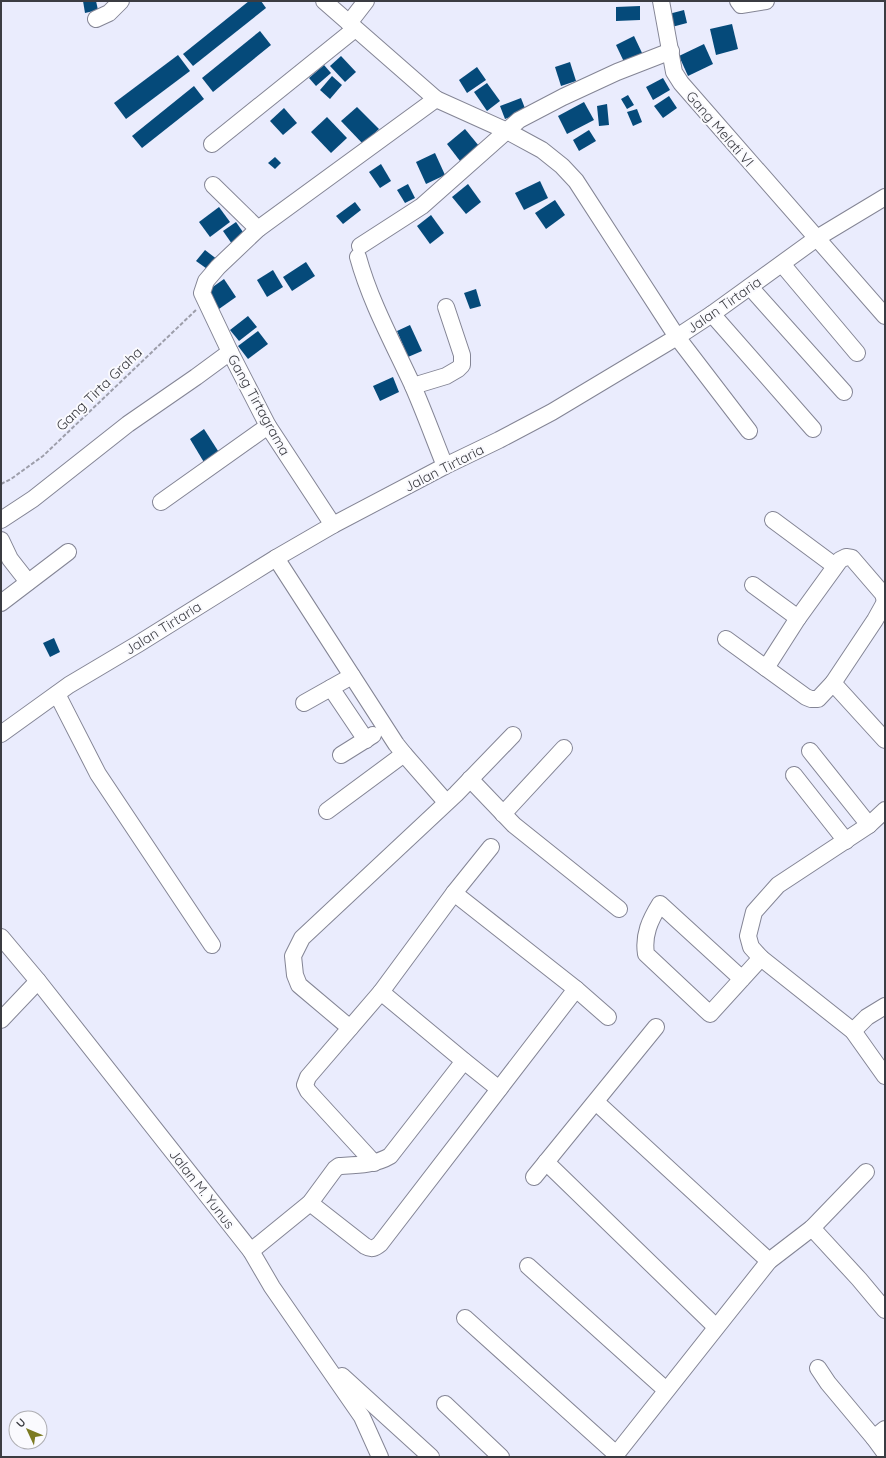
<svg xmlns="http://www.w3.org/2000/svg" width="886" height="1458" font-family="Quicksand,sans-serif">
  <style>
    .building { fill: #054a7a }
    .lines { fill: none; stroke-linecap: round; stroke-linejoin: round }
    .minor-casing { stroke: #848595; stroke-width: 18 }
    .path { stroke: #9d9eaa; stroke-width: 2; stroke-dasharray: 4 2; stroke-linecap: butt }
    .minor { stroke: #fff; stroke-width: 16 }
    .labels { text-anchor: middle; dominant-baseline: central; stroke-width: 4; stroke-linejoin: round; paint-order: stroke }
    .street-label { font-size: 14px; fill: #3b3c42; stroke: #fafafe }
  </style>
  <rect width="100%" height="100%" fill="#eaecfd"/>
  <g class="building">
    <path d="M83 1H96L98 10 85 13Z"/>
    <path d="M249 1H261L266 8 193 66 183 54Z"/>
    <path d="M640 6V20L616 21V7Z"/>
    <path d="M684 10 687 23 668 28 665 15Z"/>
    <path d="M732 24 738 49 716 55 710 29Z"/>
    <path d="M260 31 271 45 213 92 202 78Z"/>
    <path d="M634 36 643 55 625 64 616 45Z"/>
    <path d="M704 44 713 64 688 76 679 56Z"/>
    <path d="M178 55 190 71 126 119 114 103Z"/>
    <path d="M341 56 356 72 345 82 330 66Z"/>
    <path d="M570 62 576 81 561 86 555 67Z"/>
    <path d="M324 65 331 73 316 86 309 78Z"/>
    <path d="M477 67 486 80 467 93 459 80Z"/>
    <path d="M332 76 342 85 330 99 320 90Z"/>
    <path d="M663 78 670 90 653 100 646 87Z"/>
    <path d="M487 83 500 101 487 111 474 92Z"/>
    <path d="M194 86 204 99 142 148 132 136Z"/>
    <path d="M628 95 634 105 627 109 621 99Z"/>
    <path d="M669 96 677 108 663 118 654 106Z"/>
    <path d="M521 98 526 111 505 119 500 106Z"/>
    <path d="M584 102 594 120 567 134 558 116Z"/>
    <path d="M607 104 609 125 599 126 597 106Z"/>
    <path d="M357 107 379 129 363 144 341 121Z"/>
    <path d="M284 108 297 123 283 135 270 121Z"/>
    <path d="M637 109 642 122 633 126 627 112Z"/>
    <path d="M327 117 347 138 331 153 311 132Z"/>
    <path d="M465 129 479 146 460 161 447 144Z"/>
    <path d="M589 130 596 141 579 151 573 140Z"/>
    <path d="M435 153 445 175 426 184 416 162Z"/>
    <path d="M275 157 281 163 275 169 268 163Z"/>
    <path d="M381 164 391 181 380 188 369 172Z"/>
    <path d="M540 181 548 198 524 210 515 193Z"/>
    <path d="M408 184 415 198 405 203 397 190Z"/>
    <path d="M468 184 481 202 466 214 452 197Z"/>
    <path d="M555 200 565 215 546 229 535 213Z"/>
    <path d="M355 202 361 210 343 224 336 216Z"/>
    <path d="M219 207 230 222 210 237 199 222Z"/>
    <path d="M431 215 444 233 430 244 417 226Z"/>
    <path d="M236 222 245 235 232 244 223 231Z"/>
    <path d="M205 250 218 260 210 271 196 261Z"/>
    <path d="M306 262 315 276 292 291 283 277Z"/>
    <path d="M273 270 283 287 267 297 257 280Z"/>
    <path d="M224 279 236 297 219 309 207 291Z"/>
    <path d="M476 289 481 306 470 309 464 293Z"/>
    <path d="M248 316 257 327 239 341 230 330Z"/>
    <path d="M410 325 422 351 408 357 397 331Z"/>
    <path d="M258 331 268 344 248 359 238 346Z"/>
    <path d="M393 377 399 392 380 401 373 386Z"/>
    <path d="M204 429 220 454 205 464 190 439Z"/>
    <path d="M54 638 60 652 50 657 43 643Z"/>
  </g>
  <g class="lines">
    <defs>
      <g id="minor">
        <path d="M324 1 436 99 507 131 542 150 562 166 576 181 677 337 749 431"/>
        <path d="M661 1 674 72 681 83 885 316"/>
        <path d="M738 1 741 5 766 1"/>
        <path d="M96 19 109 13 121 1"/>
        <path d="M349 23 366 1"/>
        <path d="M212 144 355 29"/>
        <path d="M213 185 258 229"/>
        <path d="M360 246 422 206 519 120 563 97 617 72 671 51"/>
        <path d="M358 257C370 301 393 343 412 384 424 411 434 439 445 466"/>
        <path d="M782 264 857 353"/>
        <path d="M750 287 844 392"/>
        <path d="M712 314 813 429"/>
        <path d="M413 386 446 376 458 369 462 365V355L446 307"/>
        <path d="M161 502 268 426"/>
        <path d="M1 520 33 499 128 424 196 377 230 352"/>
        <path d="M773 520 835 566"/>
        <path d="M333 525 268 426 230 352 202 293 206 281 218 267 258 229 436 99"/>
        <path d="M1 540 10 559 28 582"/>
        <path d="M276 558 396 744 404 754 446 802"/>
        <path d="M753 585 798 618"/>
        <path d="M1 603 68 552"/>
        <path d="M726 639 806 697 811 699H818L833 683 875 620 885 602"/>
        <path d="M766 668 798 618 840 560 846 557 852 558 883 594 885 601"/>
        <path d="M833 683 885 740"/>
        <path d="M331 688 366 740"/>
        <path d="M57 694 98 774 212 945"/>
        <path d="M304 703 352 676"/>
        <path d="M1 734 69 685 138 644 276 558 333 525 445 466 499 440 552 412 677 337 712 314 817 238 885 197"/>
        <path d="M810 751 869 825"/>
        <path d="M341 755 373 735"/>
        <path d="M794 775 846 841"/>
        <path d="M470 779 514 825 619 909"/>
        <path d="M885 810 869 825 778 885 754 912 748 936 751 947 761 958 853 1031 885 1076"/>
        <path d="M327 811 404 754"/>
        <path d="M503 814 564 748"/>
        <path d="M491 847 454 893 381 992 464 1061 499 1089"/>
        <path d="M1 937 38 981 251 1251 272 1287 362 1417 380 1457"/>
        <path d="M742 979 660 904C650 920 643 935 646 954L710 1014 761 958"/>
        <path d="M576 989 608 1017"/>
        <path d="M1 1020 38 981"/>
        <path d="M350 1028 299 985 295 975 293 956 302 938 456 794 513 735"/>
        <path d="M853 1031 867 1017 885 1006"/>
        <path d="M596 1102 769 1261"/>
        <path d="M546 1162 716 1327"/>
        <path d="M374 1163 308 1091 305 1085 308 1077 381 992"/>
        <path d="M534 1177 656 1027"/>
        <path d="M310 1203 365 1246C372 1250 375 1248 380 1244L576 989 454 893"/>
        <path d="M812 1228 859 1279 885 1310"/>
        <path d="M251 1251 310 1203 335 1169 339 1166C356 1165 375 1165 390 1156L464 1061"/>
        <path d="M528 1266 666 1390"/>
        <path d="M465 1318 616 1454"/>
        <path d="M818 1368 828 1383 874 1438 885 1453"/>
        <path d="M342 1376 431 1457"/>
        <path d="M445 1404 501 1457"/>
        <path d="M874 1438 885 1429"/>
        <path d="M614 1457 769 1261 812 1228 866 1172"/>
      </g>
    </defs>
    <use href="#minor" class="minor-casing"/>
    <path class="path" d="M1 484 11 479 43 456 196 310"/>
    <use href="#minor" class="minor"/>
  </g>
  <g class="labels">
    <g class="street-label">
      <text transform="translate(720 129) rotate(49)">Gang Melati VI</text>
      <text transform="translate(724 305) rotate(-35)">Jalan Tirtaria</text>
      <text transform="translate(99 389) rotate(-44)">Gang Tirta Graha</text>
      <text transform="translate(259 405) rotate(61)">Gang Tirtagrama</text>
      <text transform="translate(444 468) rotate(-27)">Jalan Tirtaria</text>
      <text transform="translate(163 628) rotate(-32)">Jalan Tirtaria</text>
      <text transform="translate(202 1189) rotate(52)">Jalan M. Yunus</text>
    </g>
  </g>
  <rect width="886" height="1458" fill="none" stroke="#3b3c42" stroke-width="4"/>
  <g transform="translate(28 1430) rotate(314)"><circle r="19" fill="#fafafe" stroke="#aeaeb3"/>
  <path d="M0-3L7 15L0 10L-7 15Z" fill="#7b7a21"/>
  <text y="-6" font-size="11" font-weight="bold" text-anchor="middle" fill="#3b3c42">U</text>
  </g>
</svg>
